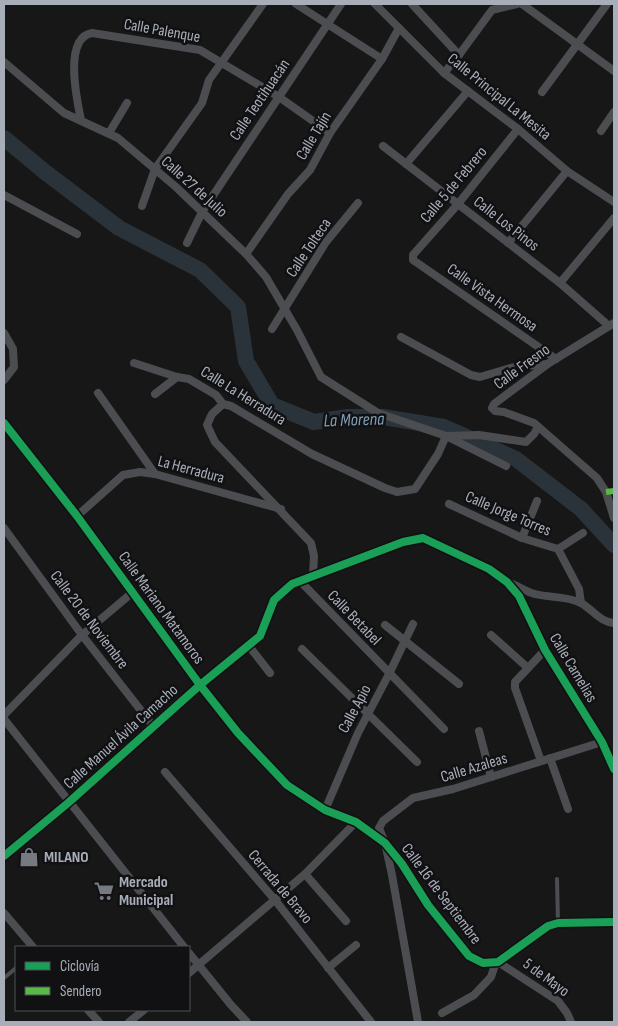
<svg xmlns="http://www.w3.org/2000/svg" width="618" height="1026" font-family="'Sofia Sans Condensed',sans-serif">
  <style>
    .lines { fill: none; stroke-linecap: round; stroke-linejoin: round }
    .river { stroke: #2a3339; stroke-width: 16 }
    .service { stroke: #4b4d50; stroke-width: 4 }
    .minor { stroke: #4b4d50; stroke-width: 8 }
    .quiet { stroke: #58b947; stroke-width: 6; stroke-dasharray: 12 6; stroke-linecap: butt }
    .cycleway-casing { stroke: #111113; stroke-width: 11 }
    .cycleway { stroke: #1a9f57; stroke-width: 8 }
    .labels { text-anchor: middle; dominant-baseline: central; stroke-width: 5; stroke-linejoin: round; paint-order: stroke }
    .street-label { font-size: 16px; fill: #a8aeb8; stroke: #111113 }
    .poi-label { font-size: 16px; font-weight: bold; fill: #a8aeb8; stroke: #111113; text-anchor: start }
    .water-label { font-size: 18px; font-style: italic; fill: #7f9eb3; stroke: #111113 }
  </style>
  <rect width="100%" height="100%" fill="#171717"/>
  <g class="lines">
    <path class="river" d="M4 138 45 172 119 228 200 270 238 307 246 361 272 405 314 422 348 417H383L444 427 516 459 581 509 614 545"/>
    <g class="service">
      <path d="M557 879 558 923"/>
      <path d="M4 978 16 968"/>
    </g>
    <g class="minor">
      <path d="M296 4 382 59"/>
      <path d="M375 4 444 73 518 129 567 171 614 202"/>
      <path d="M412 4 459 55"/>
      <path d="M522 4 614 71"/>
      <path d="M4 62 64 113 118 138 176 187 246 254 266 277 297 330 321 377 378 413 446 436 479 435 526 442 534 434 538 427"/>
      <path d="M444 73 459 55 492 10 517 4"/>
      <path d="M542 92 607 4"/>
      <path d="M81 120C77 100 63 38 92 33L200 50 279 97 330 133"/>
      <path d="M518 129 458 204 413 255V260L556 359"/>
      <path d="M601 131 614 112"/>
      <path d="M109 133 127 103"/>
      <path d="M383 146 560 283 609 326"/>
      <path d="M406 164 468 91"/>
      <path d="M4 195 77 234"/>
      <path d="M142 206 155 169 202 103 209 80 263 4"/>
      <path d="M187 243 202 212 341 4"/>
      <path d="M508 243 567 171"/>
      <path d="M246 254 288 194 310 170 330 133 382 59 399 28"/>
      <path d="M560 283 614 218"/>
      <path d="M614 323 549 363 494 404 492 408 495 411 504 412 534 423 597 478 606 492 614 518"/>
      <path d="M272 329 326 242 358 203"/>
      <path d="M4 333 13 349 14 367 4 380"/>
      <path d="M401 337 471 375 480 377 514 367 547 364"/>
      <path d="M134 363 177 377 189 379 216 395 223 404 231 406 312 454 385 488 397 492 415 489 438 454 446 436 506 466"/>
      <path d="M98 393 155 474"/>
      <path d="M155 394 177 377"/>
      <path d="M223 404 212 414 207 425 215 442 311 543 314 556 313 575"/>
      <path d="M4 423 77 516 200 685 238 733 287 785 325 810 356 822 385 843 402 864 428 905 469 956 483 963 498 962 548 926 558 923 614 922"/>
      <path d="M449 504 522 538 558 549 579 589 581 603"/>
      <path d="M77 516 123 475 140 472 155 474 281 509"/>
      <path d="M4 528 82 635 153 726"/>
      <path d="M522 538 537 501"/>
      <path d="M558 549 583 533"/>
      <path d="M299 580 444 729"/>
      <path d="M507 582C517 585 526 592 535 594 550 598 568 596 581 603 593 610 600 622 614 623"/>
      <path d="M385 625 459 684"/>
      <path d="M491 635 528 668"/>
      <path d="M249 646 270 673"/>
      <path d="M302 649 417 762"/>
      <path d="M4 715 82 635 133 592"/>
      <path d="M4 719 184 947"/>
      <path d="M479 731 491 777"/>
      <path d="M550 758 568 809"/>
      <path d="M541 761 515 688V682L545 650"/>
      <path d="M165 772 275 900 371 1022"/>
      <path d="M325 810 358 733 389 674 413 624"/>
      <path d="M4 856 68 803 200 685 260 636 274 600 292 584 403 542 423 538 489 569 507 582 519 596 545 650 602 742 614 769"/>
      <path d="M305 874 346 921"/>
      <path d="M4 913 33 947"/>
      <path d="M189 953 231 1005 247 1022"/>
      <path d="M498 962 558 1001 567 1013 571 1022"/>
      <path d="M328 968 356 945"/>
      <path d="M189 973 305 874 356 822"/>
      <path d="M88 1010 99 1022"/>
      <path d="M442 1013 474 995 491 977 496 962"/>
      <path d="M129 1022 144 1010"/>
      <path d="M418 1022 392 875 385 843 379 828 383 821 413 798 453 789 602 742"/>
    </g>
    <path class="quiet" d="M606 492 614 491"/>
    <defs>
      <g id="cycleway">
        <path d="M4 423 77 516 200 685 238 733 287 785 325 810 356 822 385 843 402 864 428 905 469 956 483 963 498 962 548 926 558 923 614 922"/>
        <path d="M4 856 68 803 200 685 260 636 274 600 292 584 403 542 423 538 489 569 507 582 519 596 545 650 602 742 614 769"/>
      </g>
    </defs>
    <use href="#cycleway" class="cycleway-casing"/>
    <use href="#cycleway" class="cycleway"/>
  </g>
  <defs>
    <symbol id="shop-bare" viewBox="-9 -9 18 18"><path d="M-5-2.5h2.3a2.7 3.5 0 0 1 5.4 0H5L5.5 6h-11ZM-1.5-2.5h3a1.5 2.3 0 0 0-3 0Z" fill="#757980" stroke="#111113" stroke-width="2.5" paint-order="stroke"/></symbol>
    <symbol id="supermarket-bare" viewBox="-9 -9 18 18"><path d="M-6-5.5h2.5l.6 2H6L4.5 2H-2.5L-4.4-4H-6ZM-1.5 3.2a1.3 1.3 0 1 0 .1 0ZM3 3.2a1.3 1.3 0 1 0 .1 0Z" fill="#757980" stroke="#111113" stroke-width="2.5" paint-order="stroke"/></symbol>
  </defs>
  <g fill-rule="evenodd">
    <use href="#shop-bare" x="15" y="843" width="28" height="28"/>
    <use href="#supermarket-bare" x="90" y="877" width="28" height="28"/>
  </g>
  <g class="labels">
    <g class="street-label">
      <text transform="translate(162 31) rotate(10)">Calle Palenque</text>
      <text transform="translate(499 97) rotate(39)">Calle Principal La Mesita</text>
      <text transform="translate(260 100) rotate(-56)">Calle Teotihuacán</text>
      <text transform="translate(314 136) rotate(-59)">Calle Tajín</text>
      <text transform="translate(454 185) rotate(-50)">Calle 5 de Febrero</text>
      <text transform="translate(194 187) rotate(42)">Calle 27 de Julio</text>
      <text transform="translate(506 224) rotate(38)">Calle Los Pinos</text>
      <text transform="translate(309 248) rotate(-56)">Calle Tolteca</text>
      <text transform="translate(492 298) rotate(35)">Calle Vista Hermosa</text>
      <text transform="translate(522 367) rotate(-36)">Calle Fresno</text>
      <text transform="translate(243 396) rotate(32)">Calle La Herradura</text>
      <text transform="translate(191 470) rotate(15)">La Herradura</text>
      <text transform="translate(508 514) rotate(23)">Calle Jorge Torres</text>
      <text transform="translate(161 608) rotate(54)">Calle Mariano Matamoros</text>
      <text transform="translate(354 618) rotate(46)">Calle Betabel</text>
      <text transform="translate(89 620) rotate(53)">Calle 20 de Noviembre</text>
      <text transform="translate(573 668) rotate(59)">Calle Camelias</text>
      <text transform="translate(355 709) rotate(-62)">Calle Apio</text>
      <text transform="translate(121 737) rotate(-42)">Calle Manuel Ávila Camacho</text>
      <text transform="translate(474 768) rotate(-17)">Calle Azaleas</text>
      <text transform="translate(280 887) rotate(50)">Cerrada de Bravo</text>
      <text transform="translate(441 894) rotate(53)">Calle 16 de Septiembre</text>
      <text transform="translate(546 978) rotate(36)">5 de Mayo</text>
    </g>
    <g class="poi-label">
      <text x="44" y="857">MILANO</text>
      <text x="119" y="882">Mercado<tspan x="119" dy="18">Municipal</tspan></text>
    </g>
    <g class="water-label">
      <text transform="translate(354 420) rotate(-2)">La Morena</text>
    </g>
  </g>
  <rect width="618" height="1026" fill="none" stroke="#a8aeb8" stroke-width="10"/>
  <rect x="15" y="946" width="175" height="65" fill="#111113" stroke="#4d5055"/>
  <rect x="25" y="962" width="25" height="8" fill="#1a9f57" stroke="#4d5055"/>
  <text x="60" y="971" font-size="15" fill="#a8aeb8">Ciclovía</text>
  <rect x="25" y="987" width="25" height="8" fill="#58b947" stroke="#4d5055"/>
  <text x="60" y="996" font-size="15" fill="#a8aeb8">Sendero</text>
</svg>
